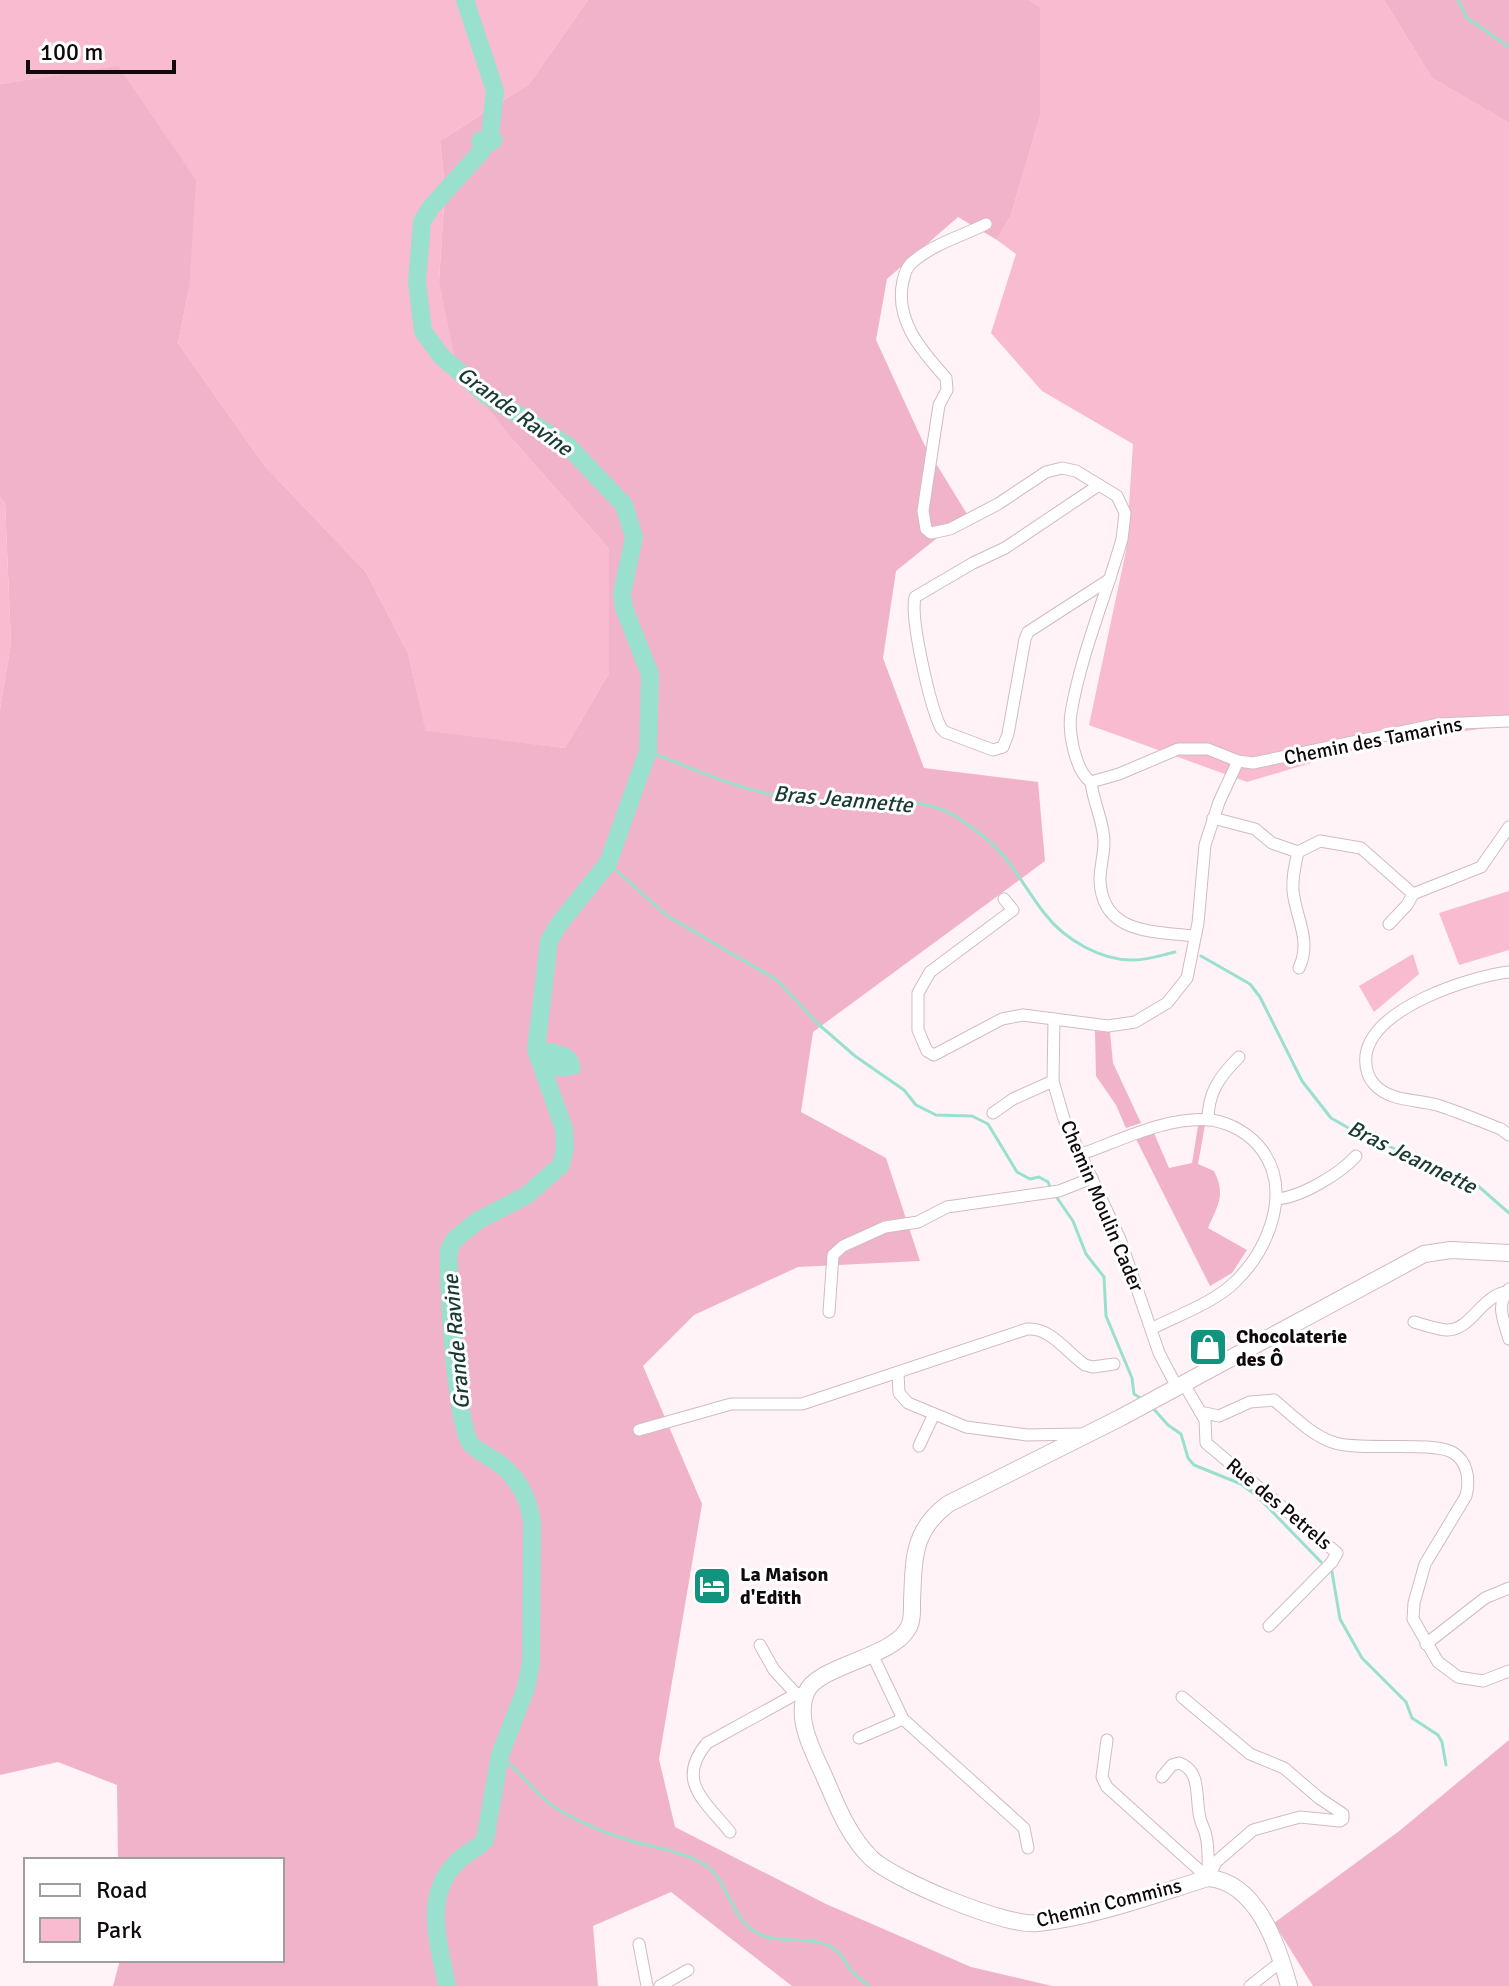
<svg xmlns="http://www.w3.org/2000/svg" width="1509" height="1986" font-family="Signika,sans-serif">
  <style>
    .green { fill: #f8bbd0 }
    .forest { fill: #f1b3c9 }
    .water { fill: #99e0ce }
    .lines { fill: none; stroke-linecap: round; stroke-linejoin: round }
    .stream { stroke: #99e0ce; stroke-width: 3 }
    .river { stroke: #99e0ce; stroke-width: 18 }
    .street-casing { stroke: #cfbcc2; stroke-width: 13 }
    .secondary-casing { stroke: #cfbcc2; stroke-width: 18 }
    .street { stroke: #fff; stroke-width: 11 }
    .secondary { stroke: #fff; stroke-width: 16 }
    .labels { text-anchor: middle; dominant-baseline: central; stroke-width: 6; stroke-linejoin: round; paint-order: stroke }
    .street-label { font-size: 20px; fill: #110a0d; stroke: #fff }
    .poi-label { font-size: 20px; font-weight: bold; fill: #110a0d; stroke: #fff; text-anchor: start }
    .water-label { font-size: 22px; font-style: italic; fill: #183a32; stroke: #fff }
  </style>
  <rect width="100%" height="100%" fill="#fff3f7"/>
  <g class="green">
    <path d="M0 0H588L529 84 440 141 445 188 439 281 514 441 609 549V673L565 748 426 732 408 653 366 572 264 465 178 343 189 289 118 67 0 84Z"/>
    <path d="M1029 0H1384L1432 78 1509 123V725L1378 743 1247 782 1089 725 1126 551 1133 444 1042 391 991 333 1016 254 997 240 1011 215 1040 116V7Z"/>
    <path d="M0 497 5 503 11 643 0 709Z"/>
    <path d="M1509 891V950L1459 965 1439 913Z"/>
    <path d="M1413 954 1419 974 1374 1012 1359 986Z"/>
  </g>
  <g class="forest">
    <path d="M588 0H1029L1040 7V116L1011 215 997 240 958 217 887 279 876 340 924 444 967 514 896 571 883 658 924 768 1038 782 1045 861 813 1032 801 1112 886 1158 920 1261 798 1267 694 1315 643 1366 702 1504 659 1759 675 1827 826 1904 971 1967 1052 1986H792L671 1892 593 1926 598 1986H113L120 1960H282V1860H118L117 1785 58 1762 0 1775V709L11 643 5 503 0 497V84L118 66 196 180 189 289 178 343 264 465 366 572 408 653 426 731 565 748 609 673V549L514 441 457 368 439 281 445 188 440 141 529 84Z"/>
    <path d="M1384 0H1509V123L1432 78Z"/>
    <path d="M1095 1031 1110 1032 1113 1063 1141 1123 1126 1128 1116 1105 1096 1076Z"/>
    <path d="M1205 1125 1198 1164 1214 1171C1226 1195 1218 1205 1208 1228L1247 1250 1232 1273 1210 1286 1136 1139 1154 1133 1169 1168 1192 1163 1198 1126Z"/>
    <path d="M1509 1740V1986H1313L1274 1923 1398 1832Z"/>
  </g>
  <g class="water">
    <path d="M488 129 503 136 501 146 490 153H476L471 143 473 134Z"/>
    <path d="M552 1043C572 1049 579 1050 581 1072 557 1083 538 1073 531 1048L539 1044Z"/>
  </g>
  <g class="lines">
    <g class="stream">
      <path d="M1458 0 1467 18 1509 47"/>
      <path d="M648 751C695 770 742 791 793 799 839 805 916 791 955 816 972 827 989 839 1002 854 1018 873 1030 895 1045 914 1064 939 1101 961 1134 960 1148 960 1162 955 1175 952"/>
      <path d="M608 863 666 915 777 980 817 1023 855 1056 904 1090 916 1105 936 1115 972 1116 988 1124 1017 1172 1030 1179 1039 1177 1048 1182 1051 1189"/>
      <path d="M1201 956 1250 984 1260 997 1302 1081 1331 1118 1352 1130 1477 1185 1509 1213"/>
      <path d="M1055 1195 1073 1221 1086 1254 1104 1277 1106 1316 1132 1378 1134 1394 1142 1399"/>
      <path d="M1151 1406 1168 1425 1181 1434 1188 1458 1194 1465 1241 1484 1257 1496 1321 1562"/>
      <path d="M1332 1572 1340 1619 1362 1658 1406 1702 1412 1718 1438 1735 1442 1742 1446 1765"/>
      <path d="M500 1755C523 1774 538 1799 564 1813 584 1824 610 1835 632 1841 655 1848 681 1851 702 1863 731 1880 728 1919 759 1934 782 1945 815 1934 836 1950 843 1955 845 1963 851 1970 856 1976 863 1981 869 1986"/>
    </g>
    <path class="river" d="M447 1986C439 1942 421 1894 460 1859 468 1852 478 1848 485 1840L500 1755 526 1688 531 1663 532 1523C529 1498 517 1476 496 1461 488 1456 477 1451 471 1444 456 1427 447 1278 449 1250L454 1240 477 1221 527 1195 561 1165 565 1149 564 1129 536 1050 549 941 559 924 608 863 648 751 650 674 624 608 622 594 634 537 624 505 568 446 485 394 441 356 423 331 417 282 422 222 431 207 480 153 490 135 495 91 465 0"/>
    <defs>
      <g id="street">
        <path d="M986 224C964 235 934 244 915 260 907 266 905 272 903 281 894 320 922 351 946 378L947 390 939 405 923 511 926 529 931 533 950 529 998 504 1046 472 1062 468 1076 471 1117 496 1125 513 1122 539C1106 596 1081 654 1071 713 1068 731 1075 771 1091 782"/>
        <path d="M1099 485 1005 548 973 563 915 597C910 619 930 706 941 728L945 732 993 750 1003 747 1008 734 1025 639 1028 632 1110 579"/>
        <path d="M1091 782 1119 774 1178 749H1208L1238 761 1253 763 1439 724 1509 721"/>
        <path d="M1091 782C1093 802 1104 822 1104 842 1104 855 1100 867 1100 880 1102 934 1152 931 1194 936"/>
        <path d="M1213 818 1255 829 1272 843 1298 852 1320 841 1361 848 1413 894"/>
        <path d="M1298 852C1295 865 1292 877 1293 891 1296 919 1312 940 1299 968"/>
        <path d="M1004 899 1013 910 930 972 918 993V1030L927 1051 934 1055 1002 1019 1023 1015 1054 1019"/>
        <path d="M1389 924 1407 905 1413 894 1481 867 1509 827"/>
        <path d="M1509 972C1468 977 1373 1008 1366 1055 1365 1065 1367 1076 1374 1084 1390 1102 1416 1099 1437 1105 1459 1112 1480 1121 1501 1129L1509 1135"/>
        <path d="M993 1113 1013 1099 1053 1081"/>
        <path d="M1208 1120C1208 1092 1220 1076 1239 1057"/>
        <path d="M1082 1154C1121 1140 1168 1116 1211 1120 1231 1123 1250 1134 1262 1150 1292 1191 1269 1248 1236 1281 1214 1303 1178 1315 1151 1329"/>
        <path d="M1277 1199C1301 1197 1340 1174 1356 1156"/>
        <path d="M1509 1289C1495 1305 1504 1321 1509 1339"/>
        <path d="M829 1312 833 1255 843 1246 885 1227 918 1222 947 1207 1059 1191 1092 1178"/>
        <path d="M1414 1322C1424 1325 1436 1329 1446 1330 1471 1331 1480 1297 1506 1292"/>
        <path d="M898 1373 899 1393 908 1403 966 1427 1027 1435 1081 1434"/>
        <path d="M1184 1384 1205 1420 1206 1443 1337 1553 1332 1562 1269 1626"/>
        <path d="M1177 1387 1159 1353 1120 1239 1064 1119 1053 1081 1054 1019 1108 1026 1135 1022 1167 1003 1187 978 1198 923 1205 845 1219 802 1238 761"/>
        <path d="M1200 1412 1219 1416 1250 1402 1274 1400C1292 1415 1312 1436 1335 1443 1363 1451 1431 1441 1452 1452 1468 1461 1470 1480 1466 1496L1425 1564 1414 1603 1413 1619 1438 1662 1458 1677 1483 1681 1509 1671"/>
        <path d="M639 1430 731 1404H802L1027 1329C1051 1327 1067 1353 1085 1365L1093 1367 1114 1364"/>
        <path d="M919 1446 934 1414"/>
        <path d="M1426 1644 1485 1598 1509 1588"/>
        <path d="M760 1645 774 1670 796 1694"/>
        <path d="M872 1654 903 1719 1024 1828 1028 1848"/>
        <path d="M1182 1697 1250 1754 1284 1768 1319 1798 1343 1814V1819L1340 1821 1300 1817 1253 1830 1216 1862 1208 1878"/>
        <path d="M859 1738 903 1719"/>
        <path d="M1107 1740 1102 1777 1107 1787 1208 1878"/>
        <path d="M1162 1777 1172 1765 1179 1763C1202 1770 1195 1799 1200 1818 1201 1824 1205 1829 1206 1836 1209 1847 1208 1861 1208 1873"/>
        <path d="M730 1832C705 1801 675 1781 707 1743L796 1694 806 1693"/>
        <path d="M639 1944 647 1986"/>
        <path d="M660 1986 688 1970"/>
        <path d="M1250 1986 1282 1961"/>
      </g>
      <path id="secondary" d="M1289 1986C1278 1946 1257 1882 1208 1878 1156 1894 1091 1918 1038 1923 1006 1927 894 1880 871 1858 850 1837 839 1811 828 1785 817 1758 794 1722 806 1693 816 1666 890 1658 907 1630 913 1622 912 1610 912 1601 914 1559 912 1531 948 1504L1120 1418 1424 1254 1451 1250 1509 1253"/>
    </defs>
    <use href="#street" class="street-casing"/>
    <use href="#secondary" class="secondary-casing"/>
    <use href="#street" class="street"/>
    <use href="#secondary" class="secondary"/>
  </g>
  <defs>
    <symbol id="shop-square" viewBox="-11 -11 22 22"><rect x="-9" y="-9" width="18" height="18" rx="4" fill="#11937d" stroke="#fff"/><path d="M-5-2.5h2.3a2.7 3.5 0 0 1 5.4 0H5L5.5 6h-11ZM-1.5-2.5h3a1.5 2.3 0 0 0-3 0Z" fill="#fff"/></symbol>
    <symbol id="hotel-square" viewBox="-11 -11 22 22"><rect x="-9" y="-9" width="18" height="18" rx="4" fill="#11937d" stroke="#fff"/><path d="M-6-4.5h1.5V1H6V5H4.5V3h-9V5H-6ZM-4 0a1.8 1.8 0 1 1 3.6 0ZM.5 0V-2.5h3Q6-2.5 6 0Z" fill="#fff"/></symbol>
  </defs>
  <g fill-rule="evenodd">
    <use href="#shop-square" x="1186" y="1325" width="44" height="44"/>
    <use href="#hotel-square" x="690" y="1564" width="44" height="44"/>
  </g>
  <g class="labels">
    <g class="street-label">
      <text transform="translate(1373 741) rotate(-11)">Chemin des Tamarins</text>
      <text transform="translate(1102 1206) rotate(67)">Chemin Moulin Cader</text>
      <text transform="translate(1279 1504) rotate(40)">Rue des Petrels</text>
      <text transform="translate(1109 1903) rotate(-14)">Chemin Commins</text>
    </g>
    <g class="poi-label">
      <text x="1236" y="1336">Chocolaterie<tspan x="1236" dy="23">des Ô</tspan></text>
      <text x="740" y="1574">La Maison<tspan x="740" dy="23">d'Edith</tspan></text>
    </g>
    <g class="water-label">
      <text transform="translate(515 411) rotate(36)">Grande Ravine</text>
      <text transform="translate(843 799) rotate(5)">Bras Jeannette</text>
      <text transform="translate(1412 1157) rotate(26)">Bras Jeannette</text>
      <text transform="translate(456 1342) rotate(-95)">Grande Ravine</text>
    </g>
  </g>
  <rect x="24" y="1858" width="260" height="104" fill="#ffffff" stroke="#a09d9e" stroke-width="2"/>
  <rect x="40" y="1884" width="40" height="12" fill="#ffffff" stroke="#a09d9e" stroke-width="2"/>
  <text x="96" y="1898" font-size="24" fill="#110a0d">Road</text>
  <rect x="40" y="1918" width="40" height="24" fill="#f8bbd0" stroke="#a09d9e" stroke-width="2"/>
  <text x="96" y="1938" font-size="24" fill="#110a0d">Park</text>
  <path d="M28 60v12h146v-12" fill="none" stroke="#110a0d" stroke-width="4"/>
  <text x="40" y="60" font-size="24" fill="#110a0d" stroke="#ffffff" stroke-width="6" paint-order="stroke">100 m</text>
</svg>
